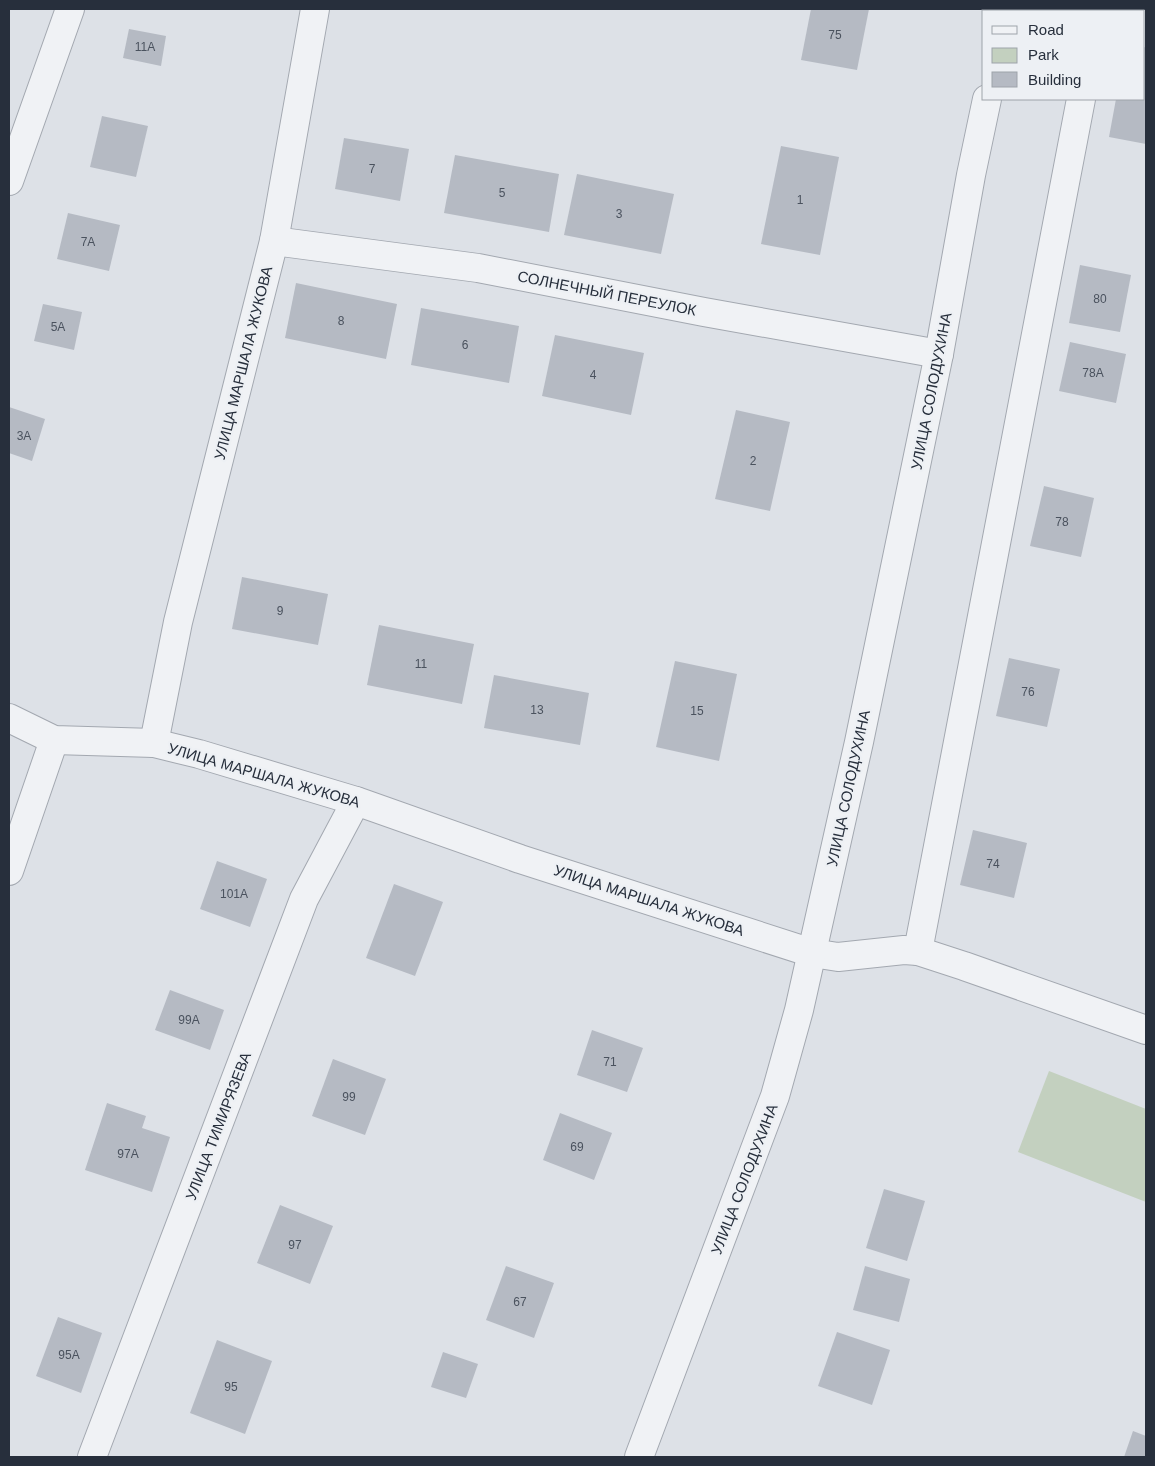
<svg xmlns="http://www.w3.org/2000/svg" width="1155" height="1466" font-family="Helvetica,sans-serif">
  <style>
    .green { fill: #c3d0bf }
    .building { fill: #b5bac3 }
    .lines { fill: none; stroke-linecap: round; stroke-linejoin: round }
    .minor-casing { stroke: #a3a8b0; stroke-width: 30 }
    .minor { stroke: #f0f2f5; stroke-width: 28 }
    .labels { text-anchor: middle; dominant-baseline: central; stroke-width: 4.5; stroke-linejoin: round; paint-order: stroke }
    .number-label { font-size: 12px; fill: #4a525e }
    .street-label { font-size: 15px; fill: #272f3c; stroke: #edf0f4 }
  </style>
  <rect width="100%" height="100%" fill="#dde1e7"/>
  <path class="green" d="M1049 1071 1146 1109V1202L1018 1152Z"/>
  <g class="building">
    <path d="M811 9H869L857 70 801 60Z"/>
    <path d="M129 29 166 36 161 66 123 58Z"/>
    <path d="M1144 47 1146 48V144L1109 137 1116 99H1144Z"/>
    <path d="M102 116 148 126 136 177 90 167Z"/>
    <path d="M344 138 409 149 400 201 335 189Z"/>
    <path d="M781 146 839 157 820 255 761 244Z"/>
    <path d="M455 155 559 174 549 232 444 213Z"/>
    <path d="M577 174 674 194 661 254 564 235Z"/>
    <path d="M68 213 120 225 109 271 57 259Z"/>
    <path d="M1080 265 1131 275 1120 332 1069 323Z"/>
    <path d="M296 283 397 304 386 359 285 338Z"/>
    <path d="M43 304 82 312 74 350 34 341Z"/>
    <path d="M421 308 519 326 509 383 411 365Z"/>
    <path d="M555 335 644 353 631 415 542 396Z"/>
    <path d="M1070 342 1126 354 1116 403 1059 391Z"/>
    <path d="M9 407 45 419 32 461 9 453Z"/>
    <path d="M736 410 790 422 770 511 715 499Z"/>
    <path d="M1044 486 1094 498 1081 557 1030 546Z"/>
    <path d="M242 577 328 594 318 645 232 629Z"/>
    <path d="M379 625 474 644 462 704 367 685Z"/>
    <path d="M1009 658 1060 669 1047 727 996 716Z"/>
    <path d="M675 661 737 674 719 761 656 747Z"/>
    <path d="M494 675 589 693 580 745 484 728Z"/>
    <path d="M973 830 1027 843 1014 898 960 885Z"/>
    <path d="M217 861 267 879 250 927 200 909Z"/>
    <path d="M394 884 443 902 415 976 366 958Z"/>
    <path d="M170 990 224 1010 210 1050 155 1030Z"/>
    <path d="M592 1030 643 1048 627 1092 577 1075Z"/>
    <path d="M333 1059 386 1079 365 1135 312 1116Z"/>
    <path d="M107 1103 146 1116 142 1128 170 1137 152 1192 85 1170Z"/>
    <path d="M560 1113 612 1133 594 1180 543 1160Z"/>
    <path d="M884 1189 925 1201 907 1261 866 1248Z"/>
    <path d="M280 1205 333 1226 310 1284 257 1263Z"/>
    <path d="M506 1266 554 1283 534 1338 486 1320Z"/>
    <path d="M865 1266 910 1279 899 1322 853 1310Z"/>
    <path d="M58 1317 102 1333 81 1393 36 1376Z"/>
    <path d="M837 1332 890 1350 872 1405 818 1386Z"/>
    <path d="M217 1340 272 1361 245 1434 190 1413Z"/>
    <path d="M443 1352 478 1364 466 1398 431 1387Z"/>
    <path d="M1133 1431 1146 1436V1457H1124Z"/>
  </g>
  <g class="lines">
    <defs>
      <g id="minor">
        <path d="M1005 11V9"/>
        <path d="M1099 11V9"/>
        <path d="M9 181 70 9"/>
        <path d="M274 241 478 268 704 312 939 354"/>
        <path d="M9 718 54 740 154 743 199 754 356 801 520 859 812 953 838 957 904 950 918 951 964 966 1146 1030"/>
        <path d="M154 743 178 622 274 241 315 9"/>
        <path d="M9 871 54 740"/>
        <path d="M918 951 1081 99"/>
        <path d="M92 1457 304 899 356 801"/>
        <path d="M639 1457 775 1096 799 1010 859 742 939 354 971 175 987 99"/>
      </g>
    </defs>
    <use href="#minor" class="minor-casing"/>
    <use href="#minor" class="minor"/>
  </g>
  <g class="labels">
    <g class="number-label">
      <text x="835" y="35">75</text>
      <text x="145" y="47">11А</text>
      <text x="372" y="169">7</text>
      <text x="502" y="193">5</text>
      <text x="800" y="200">1</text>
      <text x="619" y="214">3</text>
      <text x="88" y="242">7А</text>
      <text x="1100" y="299">80</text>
      <text x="341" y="321">8</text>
      <text x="58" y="327">5А</text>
      <text x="465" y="345">6</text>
      <text x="1093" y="373">78А</text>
      <text x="593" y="375">4</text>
      <text x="24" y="436">3А</text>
      <text x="753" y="461">2</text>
      <text x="1062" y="522">78</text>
      <text x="280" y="611">9</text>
      <text x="421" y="664">11</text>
      <text x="1028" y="692">76</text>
      <text x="537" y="710">13</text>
      <text x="697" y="711">15</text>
      <text x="993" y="864">74</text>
      <text x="234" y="894">101А</text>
      <text x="189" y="1020">99А</text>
      <text x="610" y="1062">71</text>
      <text x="349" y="1097">99</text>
      <text x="577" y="1147">69</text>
      <text x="128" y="1154">97А</text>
      <text x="295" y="1245">97</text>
      <text x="520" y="1302">67</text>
      <text x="69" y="1355">95А</text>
      <text x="231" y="1387">95</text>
    </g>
    <g class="street-label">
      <text transform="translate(607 293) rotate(11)">СОЛНЕЧНЫЙ ПЕРЕУЛОК</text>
      <text transform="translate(243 363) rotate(-76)">УЛИЦА МАРШАЛА ЖУКОВА</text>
      <text transform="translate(931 391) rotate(-79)">УЛИЦА СОЛОДУХИНА</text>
      <text transform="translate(264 775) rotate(16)">УЛИЦА МАРШАЛА ЖУКОВА</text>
      <text transform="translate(848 788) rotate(-78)">УЛИЦА СОЛОДУХИНА</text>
      <text transform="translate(649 900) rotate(18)">УЛИЦА МАРШАЛА ЖУКОВА</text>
      <text transform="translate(218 1126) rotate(-69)">УЛИЦА ТИМИРЯЗЕВА</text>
      <text transform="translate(744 1179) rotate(-69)">УЛИЦА СОЛОДУХИНА</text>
    </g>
  </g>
  <rect width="1155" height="1466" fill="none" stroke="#272f3c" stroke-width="20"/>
  <rect x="982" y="10" width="162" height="90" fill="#edf0f4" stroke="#9ea3aa"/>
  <rect x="992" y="26" width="25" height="8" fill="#f0f2f5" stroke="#9ea3aa"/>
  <text x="1028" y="35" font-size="15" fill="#272f3c">Road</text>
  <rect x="992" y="48" width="25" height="15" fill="#c3d0bf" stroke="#9ea3aa"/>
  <text x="1028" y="60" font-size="15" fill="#272f3c">Park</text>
  <rect x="992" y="72" width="25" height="15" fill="#b5bac3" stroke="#9ea3aa"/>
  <text x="1028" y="85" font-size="15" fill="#272f3c">Building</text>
</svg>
